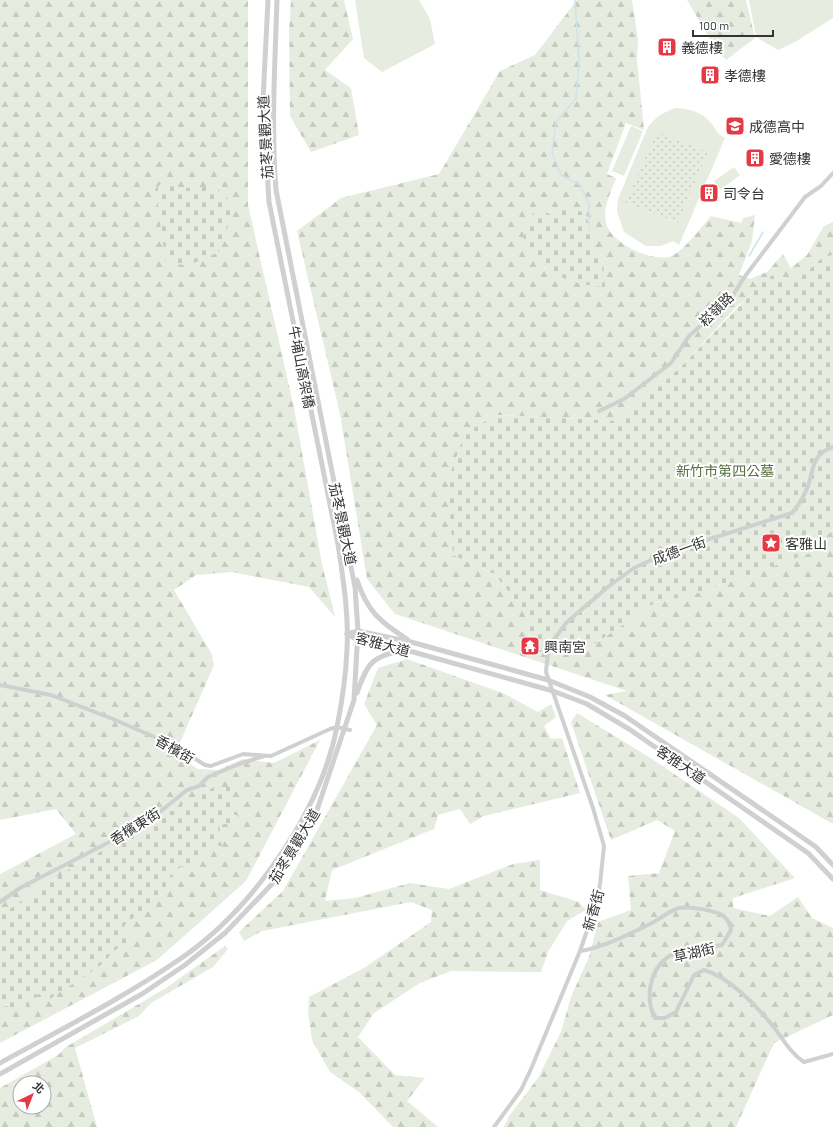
<svg xmlns="http://www.w3.org/2000/svg" width="833" height="1127" font-family="Barlow,'Noto Sans TC',sans-serif">
  <style>
    .grass { fill: url(#grass-dots) }
    .forest { fill: url(#forest-firs); fill-rule: evenodd }
    .cemetery { fill: url(#cemetery-stones) }
    .park { fill: #e6ecdf; fill-rule: evenodd }
    .lines { fill: none; stroke-linecap: round; stroke-linejoin: round }
    .stream { stroke: #cfe2ee; stroke-width: 1.5 }
    .minor { stroke: #d0d0d0; stroke-width: 4 }
    .tertiary { stroke: #d0d0d0; stroke-width: 5 }
    .labels { text-anchor: middle; dominant-baseline: central; stroke-width: 4; stroke-linejoin: round; paint-order: stroke }
    .poi-label { font-size: 14px; fill: #333; stroke: #fff; text-anchor: start }
    .street-label { font-size: 14px; fill: #333; stroke: #fff }
    .park-label { font-size: 14px; fill: #56703f; stroke: #fff }
  </style>
  <defs>
    <pattern id="grass-dots" width="8" height="8" patternUnits="userSpaceOnUse"><rect width="8" height="8" fill="#e6ecdf"/><path d="M2 2h.1M6 6h.1" fill="none" stroke="#c6cbc0" stroke-width="1.8" stroke-linecap="round"/></pattern>
    <pattern id="forest-firs" width="22" height="20" patternUnits="userSpaceOnUse"><rect width="22" height="20" fill="#e6ecdf"/><path d="M5 1l3.5 6h-7zM16 11l3.5 6h-7z" fill="#c6cbc0"/></pattern>
    <pattern id="cemetery-stones" width="16" height="16" patternUnits="userSpaceOnUse"><rect width="16" height="16" fill="#e6ecdf"/><path d="M2 7V4a2 2 0 0 1 4 0v3zM10 15v-3a2 2 0 0 1 4 0v3z" fill="#c6cbc0"/></pattern>
  </defs>
  <rect width="100%" height="100%" fill="#fff"/>
  <path class="grass" d="M657 131 708 152 678 223 625 203Z"/>
  <g class="forest">
    <path d="M0 0H248V205L294 408 322 564 335 617 309 587 232 572 196 575 174 590 211 653 214 665 175 754 198 769 218 770 243 759 274 763 320 740 246 881 157 960 0 1043V874L76 834 56 809 0 820Z"/>
    <path d="M291 0H344L353 39 325 70 351 88 359 135 311 152 290 116 289 33Z"/>
    <path d="M577 0H632L638 40 637 60 644 130 626 123 607 174 616 178C611 192 602 209 606 223 611 243 649 261 669 257 682 254 702 226 711 216L741 223 743 218 755 215 752 241 739 275 750 279 767 272 783 254 791 268 807 255 824 226 833 222V255L822 258 794 283 777 274 735 308 683 365 620 421 497 415 453 555 494 574 526 612 532 651 587 649 653 604 701 592 810 553 833 529V824L605 695 627 691 395 614 367 579 340 414 297 231 341 198 439 174 500 71 535 55ZM586 214 592 241 603 263 545 269 524 246 523 226 552 215Z"/>
    <path d="M687 0H746L755 38 726 60 714 46Z"/>
    <path d="M407 659 505 694 538 712 551 704 556 717 544 726 551 739 562 738 580 793 484 816 470 824 460 809 438 815 434 829 332 870 325 901 355 898 410 883 449 889 513 864 540 860V890L579 902 586 910 567 921 548 952 541 972 451 971 420 983 374 1013 358 1037 395 1075 425 1078 407 1101 438 1127H393L359 1092 330 1072 312 1040 308 1013 309 997 364 968 431 922 432 910 411 902 262 931 244 941 239 932 283 891 377 725 364 704 378 668Z"/>
    <path d="M577 713 652 759 739 818 795 878 733 898V908L770 916 798 897 812 918 833 928V1015L774 1043 736 1127H504L509 1116 538 1078 561 1032 571 997 589 957 598 922 631 910 628 876 659 873 675 831 657 820 611 840 571 722Z"/>
    <path d="M225 946 228 949 213 967 151 1003 139 1016 75 1048 97 1127H0V1088L58 1055 66 1047 166 988ZM20 1083H44V1107H20Z"/>
  </g>
  <g class="cemetery">
    <path d="M161 184 186 188 215 186 232 203 225 237 219 252 189 265 166 264 155 189Z"/>
    <path d="M564 204 586 214 592 241 603 263 605 287C576 286 541 273 525 248 522 243 524 232 523 226L537 209 552 215Z"/>
    <path d="M833 255V529L810 553 701 592 653 604 587 649 566 654 532 651 526 612 494 574 453 555 448 480 465 433 497 415 620 421 683 365 766 278 777 274 794 283 822 258Z"/>
    <path d="M214 787H232L233 810 242 821 219 825 222 846 203 845 195 861 175 870 162 892 124 926 131 939 115 950 101 965 50 999 39 994 22 1010 6 1006 0 1008V916L51 880Z"/>
  </g>
  <g class="park">
    <path d="M355 0H419L430 19 435 44 382 72 364 58Z"/>
    <path d="M749 0H833V18L795 42 778 50 756 37Z"/>
    <path d="M676 108C691 109 702 112 712 124 717 131 717 134 725 138L679 245 673 241 661 246H646L624 232 617 211 618 199 647 129C654 118 663 112 676 108ZM657 132 708 152 678 223 625 203Z"/>
    <path d="M631 126 643 131 624 176 612 171Z"/>
    <path d="M734 167 740 175 720 190 714 181Z"/>
  </g>
  <g class="lines">
    <g class="stream">
      <path d="M575 0 579 60 576 99 556 122 552 152 561 175 580 185 589 204V230"/>
      <path d="M749 256 763 232"/>
    </g>
    <g class="minor">
      <path d="M599 411 624 399 671 363 689 336 731 299 743 279 805 197 821 186 833 173"/>
      <path d="M0 685 51 695 113 719 175 746 205 765 211 766 243 754 271 756 330 729 337 727 350 730"/>
      <path d="M0 902 20 888 123 835 156 815 187 790 199 786 208 777 239 764 264 756"/>
      <path d="M580 951C602 948 632 933 652 923 661 918 669 911 679 908 688 906 713 910 722 915 727 918 730 924 731 930L722 945C705 948 683 947 668 957 649 970 645 999 655 1018H665L676 1012 694 975 704 970C729 977 756 1005 772 1025 783 1038 789 1052 804 1062L833 1054"/>
      <path d="M494 1127 521 1090 531 1069 580 951 597 901 600 884 604 846 593 808 546 672 548 651 555 638 567 622 609 586 634 568 668 552 792 513C799 505 804 496 808 486 814 468 812 454 833 447"/>
    </g>
    <g class="tertiary">
      <path d="M357 580C367 611 380 622 407 639"/>
      <path d="M347 634 358 640 388 645 553 691 587 704 629 729 808 853 833 879"/>
      <path d="M347 634 358 631 411 642 548 680 590 697 625 716 793 831 816 847 833 865"/>
      <path d="M357 693C367 664 372 655 404 651"/>
      <path d="M0 1063C60 1030 123 998 180 959 252 910 320 813 337 727 342 702 346 675 347 649 349 614 343 579 338 544L269 202 263 100 268 0"/>
      <path d="M0 1074 142 994 185 965 225 933 272 884 316 813 354 700 358 631 355 587 276 190C271 127 275 63 277 0"/>
    </g>
  </g>
  <defs>
    <symbol id="building-square" viewBox="-11 -11 22 22"><rect x="-9" y="-9" width="18" height="18" rx="4" fill="#e63946" stroke="#fff"/><path d="M-4-6H4V6H1V3H-1V6H-4ZM-2.5-4.3h1.7v1.8h-1.7ZM.8-4.3h1.7v1.8H.8ZM-2.5-1h1.7V.8h-1.7ZM.8-1h1.7V.8H.8Z" fill="#fff"/></symbol>
    <symbol id="school-square" viewBox="-11 -11 22 22"><rect x="-9" y="-9" width="18" height="18" rx="4" fill="#e63946" stroke="#fff"/><path d="M0-5L7-2L0 1L-7-2ZM-4 1L0 2.5L4 1V4Q0 6-4 4Z" fill="#fff"/></symbol>
    <symbol id="sight-square" viewBox="-11 -11 22 22"><rect x="-9" y="-9" width="18" height="18" rx="4" fill="#e63946" stroke="#fff"/><path d="M0-6L1.8-2.2L6-1.7L2.9 1.2L3.7 5.4L0 3.3L-3.7 5.4L-2.9 1.2L-6-1.7L-1.8-2.2Z" fill="#fff"/></symbol>
    <symbol id="temple-square" viewBox="-11 -11 22 22"><rect x="-9" y="-9" width="18" height="18" rx="4" fill="#e63946" stroke="#fff"/><path d="M0-6L5-2H3V0L6.5 2.5H4V6H1.5V3h-3V6H-4V2.5H-6.5L-3 0V-2H-5Z" fill="#fff"/></symbol>
  </defs>
  <g fill-rule="evenodd">
    <use href="#building-square" x="656" y="36" width="22" height="22"/>
    <use href="#building-square" x="699" y="64" width="22" height="22"/>
    <use href="#school-square" x="724" y="115" width="22" height="22"/>
    <use href="#building-square" x="744" y="147" width="22" height="22"/>
    <use href="#building-square" x="698" y="182" width="22" height="22"/>
    <use href="#sight-square" x="760" y="532" width="22" height="22"/>
    <use href="#temple-square" x="519" y="635" width="22" height="22"/>
  </g>
  <g class="labels">
    <g class="poi-label">
      <text x="681" y="47">義德樓</text>
      <text x="724" y="75">孝德樓</text>
      <text x="749" y="126">成德高中</text>
      <text x="769" y="158">愛德樓</text>
      <text x="723" y="193">司令台</text>
      <text x="785" y="543">客雅山</text>
      <text x="544" y="646">興南宮</text>
    </g>
    <g class="street-label">
      <text transform="translate(265 137) rotate(-93)">茄苳景觀大道</text>
      <text transform="translate(716 309) rotate(-44)">崧嶺路</text>
      <text transform="translate(302 367) rotate(79)">牛埔山高架橋</text>
      <text transform="translate(343 524) rotate(78)">茄苳景觀大道</text>
      <text transform="translate(679 550) rotate(-20)">成德一街</text>
      <text transform="translate(383 644) rotate(15)">客雅大道</text>
      <text transform="translate(175 749) rotate(30)">香檳街</text>
      <text transform="translate(681 764) rotate(34)">客雅大道</text>
      <text transform="translate(135 826) rotate(-32)">香檳東街</text>
      <text transform="translate(294 846) rotate(-59)">茄苳景觀大道</text>
      <text transform="translate(593 910) rotate(-74)">新香街</text>
      <text transform="translate(694 952) rotate(-13)">草湖街</text>
    </g>
    <g class="park-label">
      <text x="725" y="470">新竹市第四公墓</text>
    </g>
  </g>
  <g transform="translate(32 1095) rotate(43)"><circle r="19" fill="#ffffff" stroke="#adadad"/>
  <path d="M0-3L7 15L0 10L-7 15Z" fill="#e63946"/>
  <text y="-6" font-size="11" font-weight="bold" text-anchor="middle" fill="#333333">北</text>
  </g>
  <path d="M693 30v6h80v-6" fill="none" stroke="#333333" stroke-width="2"/>
  <text x="699" y="30" font-size="12" fill="#333333" stroke="#ffffff" stroke-width="3" paint-order="stroke">100 m</text>
</svg>
